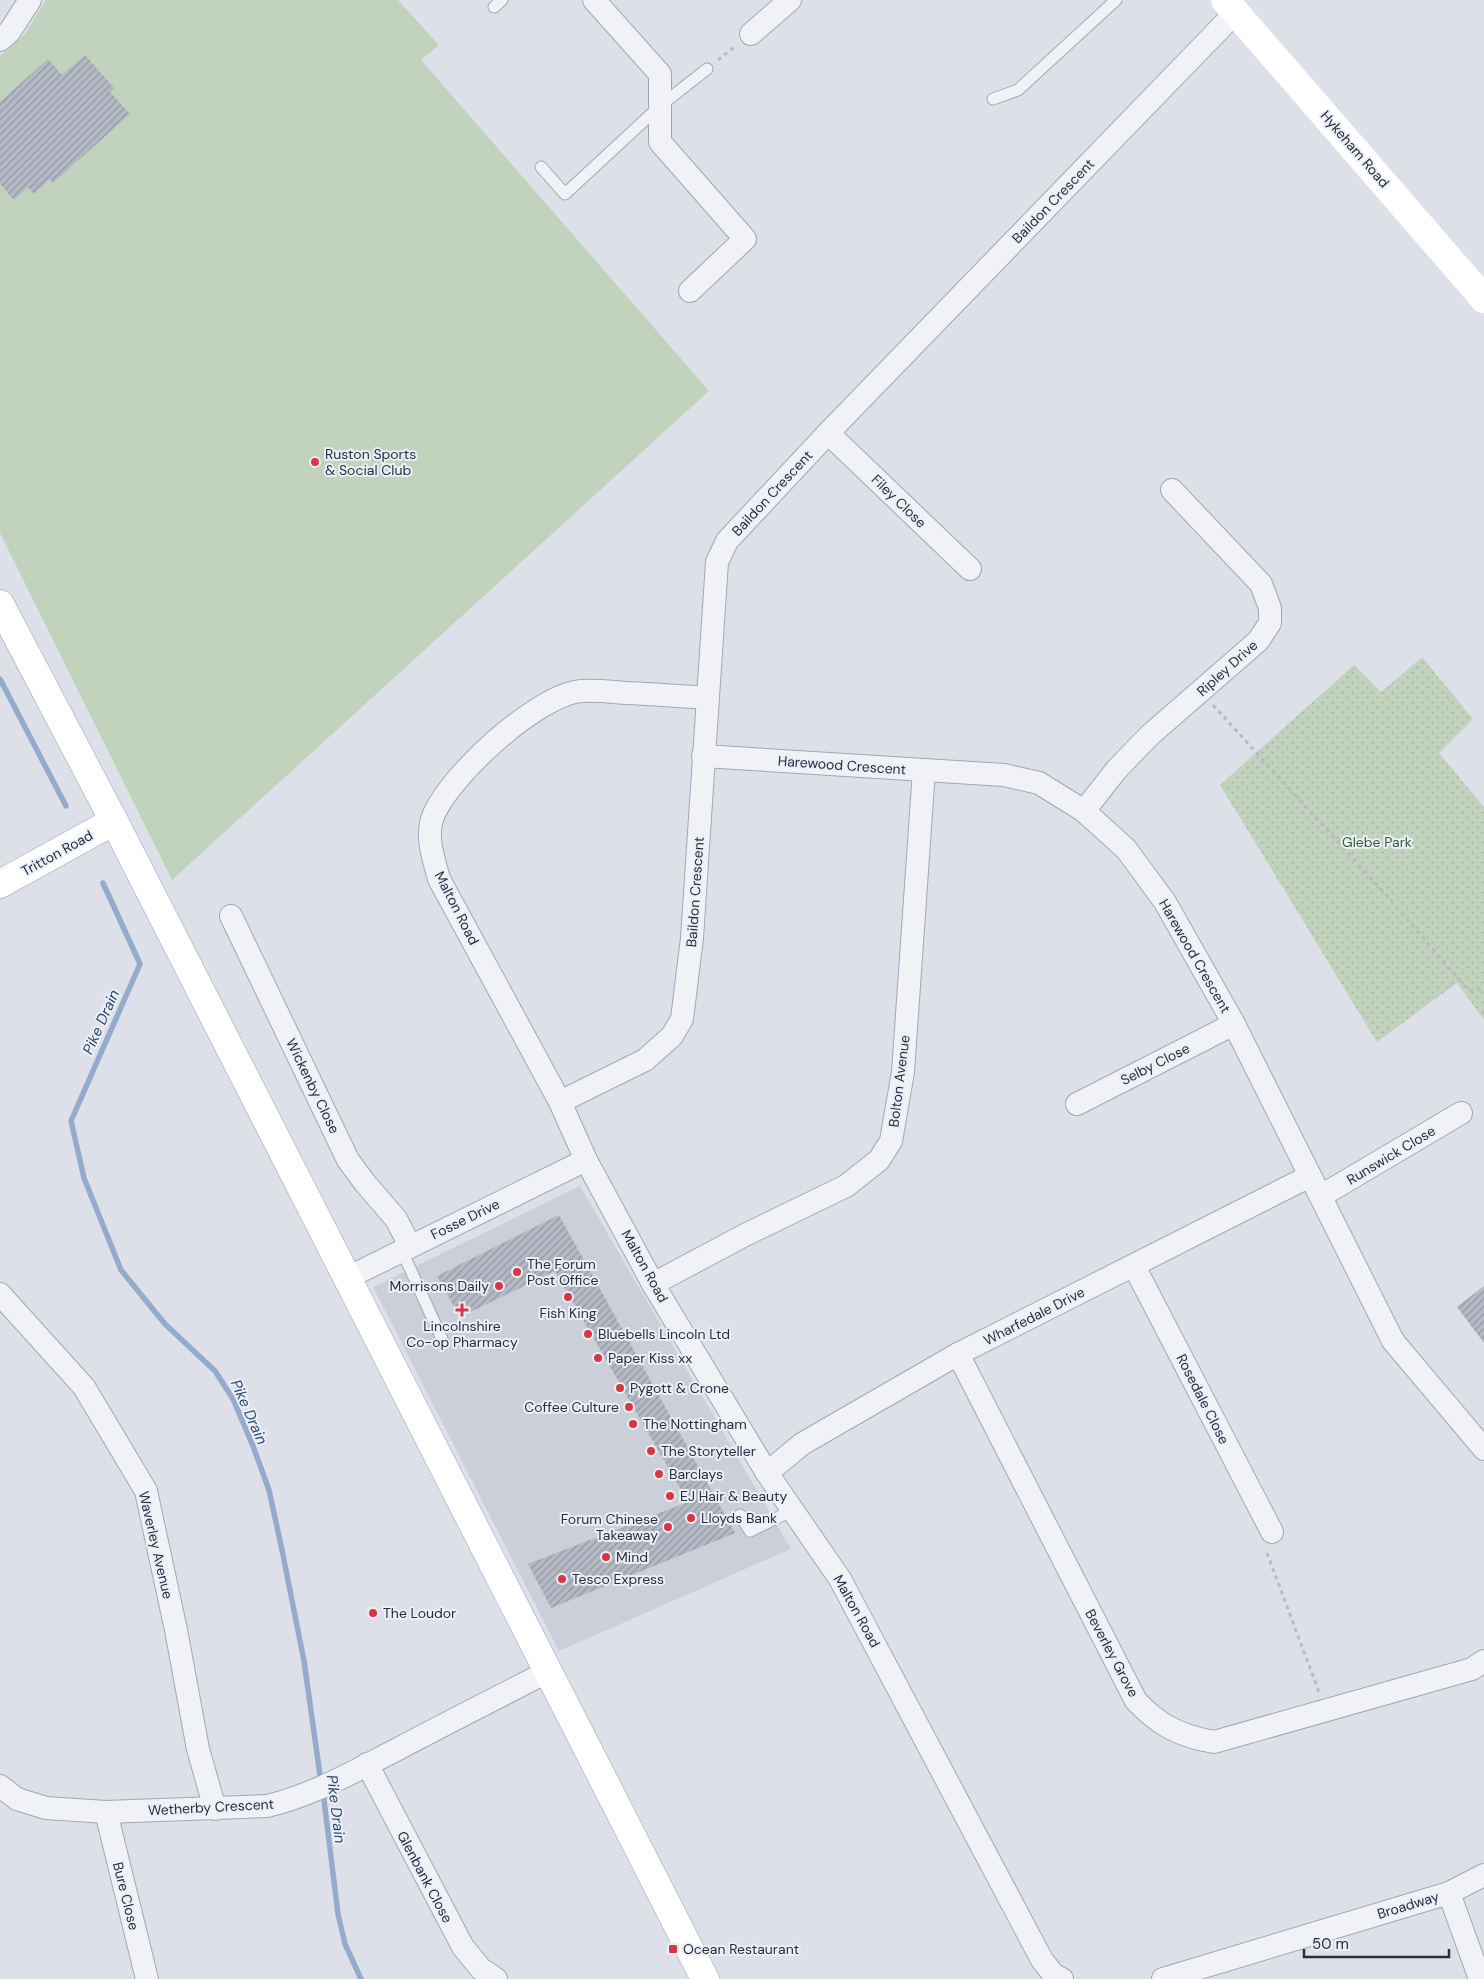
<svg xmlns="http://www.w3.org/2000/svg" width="1484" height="1979" font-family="'DM Sans',sans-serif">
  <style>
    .built { fill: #cbcfda }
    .green { fill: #c1d3bd }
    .park { fill: url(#park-dots) }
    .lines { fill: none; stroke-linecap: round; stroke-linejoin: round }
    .stream { stroke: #94abcc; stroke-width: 5.5 }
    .building { fill: url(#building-hatch) }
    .lane-casing { stroke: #a2a7b2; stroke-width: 13 }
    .street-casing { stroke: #a2a7b2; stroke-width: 24 }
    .primary-casing { stroke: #9ba4b5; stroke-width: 29 }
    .path { stroke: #b7bbc3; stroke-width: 3; stroke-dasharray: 4 4; stroke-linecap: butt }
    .lane { stroke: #f0f2f6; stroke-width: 11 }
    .street { stroke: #f0f2f6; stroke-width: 22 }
    .secondary { stroke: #fff; stroke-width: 28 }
    .primary { stroke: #fff; stroke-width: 28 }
    .poi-dot { fill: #d93643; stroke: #ecf0f6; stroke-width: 2 }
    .labels { text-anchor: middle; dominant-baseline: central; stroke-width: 4; stroke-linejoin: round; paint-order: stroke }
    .street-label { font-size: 14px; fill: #252d40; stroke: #ecf0f6 }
    .poi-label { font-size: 14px; fill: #252d40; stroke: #ecf0f6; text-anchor: start }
    .park-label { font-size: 14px; fill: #365d31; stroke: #ecf0f6 }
    .water-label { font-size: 15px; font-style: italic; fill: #2c4877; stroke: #ecf0f6 }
  </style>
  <defs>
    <pattern id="park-dots" width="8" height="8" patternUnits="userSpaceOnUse" patternTransform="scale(1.25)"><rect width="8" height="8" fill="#c1d3bd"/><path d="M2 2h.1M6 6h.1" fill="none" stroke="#a6b5a4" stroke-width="1.8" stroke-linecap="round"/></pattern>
    <pattern id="building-hatch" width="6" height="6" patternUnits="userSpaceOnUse" patternTransform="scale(1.25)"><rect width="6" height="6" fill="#b4b9c5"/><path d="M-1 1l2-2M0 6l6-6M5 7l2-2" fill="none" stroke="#9297a1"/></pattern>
  </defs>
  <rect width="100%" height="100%" fill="#dde0e8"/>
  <path class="built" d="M580 1186 791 1549 559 1651 373 1287Z"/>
  <path class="green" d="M46 0H398L439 45 421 60 709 391 172 880 0 533V56L25 34Z"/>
  <path class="park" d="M1422 657 1473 719 1439 753 1484 807V1020L1457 983 1377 1042 1220 785 1354 665 1381 692Z"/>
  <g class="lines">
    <g class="stream">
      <path d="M0 679 66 806"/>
      <path d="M103 883 140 964 71 1121 84 1178 121 1270 165 1324 215 1371 233 1399 253 1446 269 1490 282 1550 304 1661 321 1782"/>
      <path d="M323 1792 338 1914 345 1944 361 1979"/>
    </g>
  </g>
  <g class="building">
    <path d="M85 55 114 88 110 92 130 114 53 183 50 179 34 194 28 187 14 200 0 184V102L48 59 62 75Z"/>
    <path d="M559 1215 735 1533 551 1608 528 1564 688 1502 555 1271 460 1317 437 1276Z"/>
    <path d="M1484 1286V1343L1457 1307Z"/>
  </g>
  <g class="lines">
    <defs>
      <g id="lane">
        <path d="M494 7 502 0"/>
        <path d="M993 99 1018 90 1116 0"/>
        <path d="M541 167 565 194 660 106 707 69"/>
        <path d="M402 1251 442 1339"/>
        <path d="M740 1515 750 1531 793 1510"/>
      </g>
      <g id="street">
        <path d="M594 0 660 74V142L745 239 690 291"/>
        <path d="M751 34 790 0"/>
        <path d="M0 40 10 31 30 0"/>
        <path d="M828 433 970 569"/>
        <path d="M707 698C680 696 653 694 627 693 612 692 596 690 581 691 537 695 446 778 432 819 426 838 434 860 439 879L560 1102 586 1160 653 1284 767 1473 840 1579 1042 1960 1054 1975 1062 1979"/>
        <path d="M703 756 1004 775 1039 783 1084 811 1126 849 1165 902 1234 1024 1393 1341 1484 1449"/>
        <path d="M1084 811 1117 769 1150 735 1258 641 1270 623V608L1261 584 1172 490"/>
        <path d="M231 916 348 1160 365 1183 396 1219 410 1246"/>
        <path d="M560 1102 645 1060 672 1036 682 1019 692 938 717 562 727 541 828 433 1236 12"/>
        <path d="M1077 1104 1234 1024"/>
        <path d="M1321 1196 1461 1113"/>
        <path d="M1134 1266 1272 1532"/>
        <path d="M345 1279 586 1160"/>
        <path d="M653 1284 745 1235 846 1186 879 1160 891 1141 903 1072 924 770"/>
        <path d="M0 1294 84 1387 146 1491 176 1630 198 1749 215 1809"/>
        <path d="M958 1354 1136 1701C1160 1726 1180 1736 1214 1742L1472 1669 1484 1661"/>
        <path d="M767 1473 802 1444 958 1354 1310 1176"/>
        <path d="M367 1764 463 1947 481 1969 496 1979"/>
        <path d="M0 1786 17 1799 46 1808 106 1812 267 1806C311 1796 353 1772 394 1751 445 1724 496 1698 547 1672"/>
        <path d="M106 1812 147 1979"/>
        <path d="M1449 1893 1480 1979"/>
        <path d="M1163 1979 1449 1893 1484 1875"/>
      </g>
      <g id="primary">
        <path d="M0 604 114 821 705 1979"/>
        <path d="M0 884 114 821"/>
      </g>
    </defs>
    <use href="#lane" class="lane-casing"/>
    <use href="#street" class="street-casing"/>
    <use href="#primary" class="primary-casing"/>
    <g class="path">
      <path d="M718 60 737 45"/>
      <path d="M1213 705 1388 897 1469 991 1484 989"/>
      <path d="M1267 1553 1319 1692"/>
    </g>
    <use href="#lane" class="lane"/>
    <use href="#street" class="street"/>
    <path class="secondary" d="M1225 0 1484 299"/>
    <use href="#primary" class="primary"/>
  </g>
  <g class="poi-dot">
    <circle cx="315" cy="462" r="5"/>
    <circle cx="517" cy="1272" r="5"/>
    <circle cx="499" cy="1286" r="5"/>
    <circle cx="568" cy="1297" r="5"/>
    <path d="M459.5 1302.5h5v5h5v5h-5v5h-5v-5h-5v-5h5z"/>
    <circle cx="588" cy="1334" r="5"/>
    <circle cx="598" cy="1358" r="5"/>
    <circle cx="620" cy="1388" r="5"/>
    <circle cx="629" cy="1407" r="5"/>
    <circle cx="633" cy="1424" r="5"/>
    <circle cx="651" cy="1451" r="5"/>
    <circle cx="659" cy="1474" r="5"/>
    <circle cx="670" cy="1496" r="5"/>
    <circle cx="691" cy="1518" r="5"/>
    <circle cx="668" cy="1527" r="5"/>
    <circle cx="606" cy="1557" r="5"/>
    <circle cx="562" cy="1579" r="5"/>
    <circle cx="373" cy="1613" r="5"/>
    <rect x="668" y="1944" width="10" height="10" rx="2.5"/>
  </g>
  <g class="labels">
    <g class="street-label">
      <text transform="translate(1355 149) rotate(49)">Hykeham Road</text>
      <text transform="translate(1053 201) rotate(-46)">Baildon Crescent</text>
      <text transform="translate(772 493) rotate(-47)">Baildon Crescent</text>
      <text transform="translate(899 501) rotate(44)">Filey Close</text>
      <text transform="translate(1227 668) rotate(-42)">Ripley Drive</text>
      <text transform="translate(842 765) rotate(4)">Harewood Crescent</text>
      <text transform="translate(57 853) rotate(-29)">Tritton Road</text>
      <text transform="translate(695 892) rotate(-86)">Baildon Crescent</text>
      <text transform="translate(457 908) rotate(63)">Malton Road</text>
      <text transform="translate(1195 956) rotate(60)">Harewood Crescent</text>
      <text transform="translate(1155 1064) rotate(-27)">Selby Close</text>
      <text transform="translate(899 1081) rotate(-83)">Bolton Avenue</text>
      <text transform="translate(313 1086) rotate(64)">Wickenby Close</text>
      <text transform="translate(1391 1155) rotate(-31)">Runswick Close</text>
      <text transform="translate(465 1219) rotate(-26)">Fosse Drive</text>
      <text transform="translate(645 1266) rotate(61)">Malton Road</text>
      <text transform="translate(1034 1316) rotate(-27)">Wharfedale Drive</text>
      <text transform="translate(1203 1399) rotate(63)">Rosedale Close</text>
      <text transform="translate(156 1545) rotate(77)">Waverley Avenue</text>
      <text transform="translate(857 1611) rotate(61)">Malton Road</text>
      <text transform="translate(1112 1653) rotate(62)">Beverley Grove</text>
      <text transform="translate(211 1807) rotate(-3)">Wetherby Crescent</text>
      <text transform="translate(425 1877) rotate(62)">Glenbank Close</text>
      <text transform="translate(126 1896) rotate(76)">Bure Close</text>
      <text transform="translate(1408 1905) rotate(-17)">Broadway</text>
    </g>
    <g class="poi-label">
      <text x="325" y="454">Ruston Sports<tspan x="325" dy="16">&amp; Social Club</tspan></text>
      <text x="527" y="1264">The Forum<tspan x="527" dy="16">Post Office</tspan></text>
      <text x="489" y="1286" text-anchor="end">Morrisons Daily</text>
      <text x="568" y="1313" text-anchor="middle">Fish King</text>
      <text x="462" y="1326" text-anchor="middle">Lincolnshire<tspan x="462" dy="16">Co-op Pharmacy</tspan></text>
      <text x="598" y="1334">Bluebells Lincoln Ltd</text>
      <text x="608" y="1358">Paper Kiss xx</text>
      <text x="630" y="1388">Pygott &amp; Crone</text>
      <text x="619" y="1407" text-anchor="end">Coffee Culture</text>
      <text x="643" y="1424">The Nottingham</text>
      <text x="661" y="1451">The Storyteller</text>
      <text x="669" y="1474">Barclays</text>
      <text x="680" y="1496">EJ Hair &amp; Beauty</text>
      <text x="701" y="1518">Lloyds Bank</text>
      <text x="658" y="1519" text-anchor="end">Forum Chinese<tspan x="658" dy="16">Takeaway</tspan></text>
      <text x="616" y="1557">Mind</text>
      <text x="572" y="1579">Tesco Express</text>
      <text x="383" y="1613">The Loudor</text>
      <text x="683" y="1949">Ocean Restaurant</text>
    </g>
    <g class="park-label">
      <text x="1377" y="842">Glebe Park</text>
    </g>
    <g class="water-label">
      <text transform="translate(101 1022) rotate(-66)">Pike Drain</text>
      <text transform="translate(249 1412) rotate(66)">Pike Drain</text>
      <text transform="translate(336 1809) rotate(83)">Pike Drain</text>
    </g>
  </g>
  <path d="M1304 1949v8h145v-8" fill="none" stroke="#252d40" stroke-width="2.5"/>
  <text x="1312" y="1949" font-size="15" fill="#252d40" stroke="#ecf0f6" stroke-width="4" paint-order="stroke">50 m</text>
</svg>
